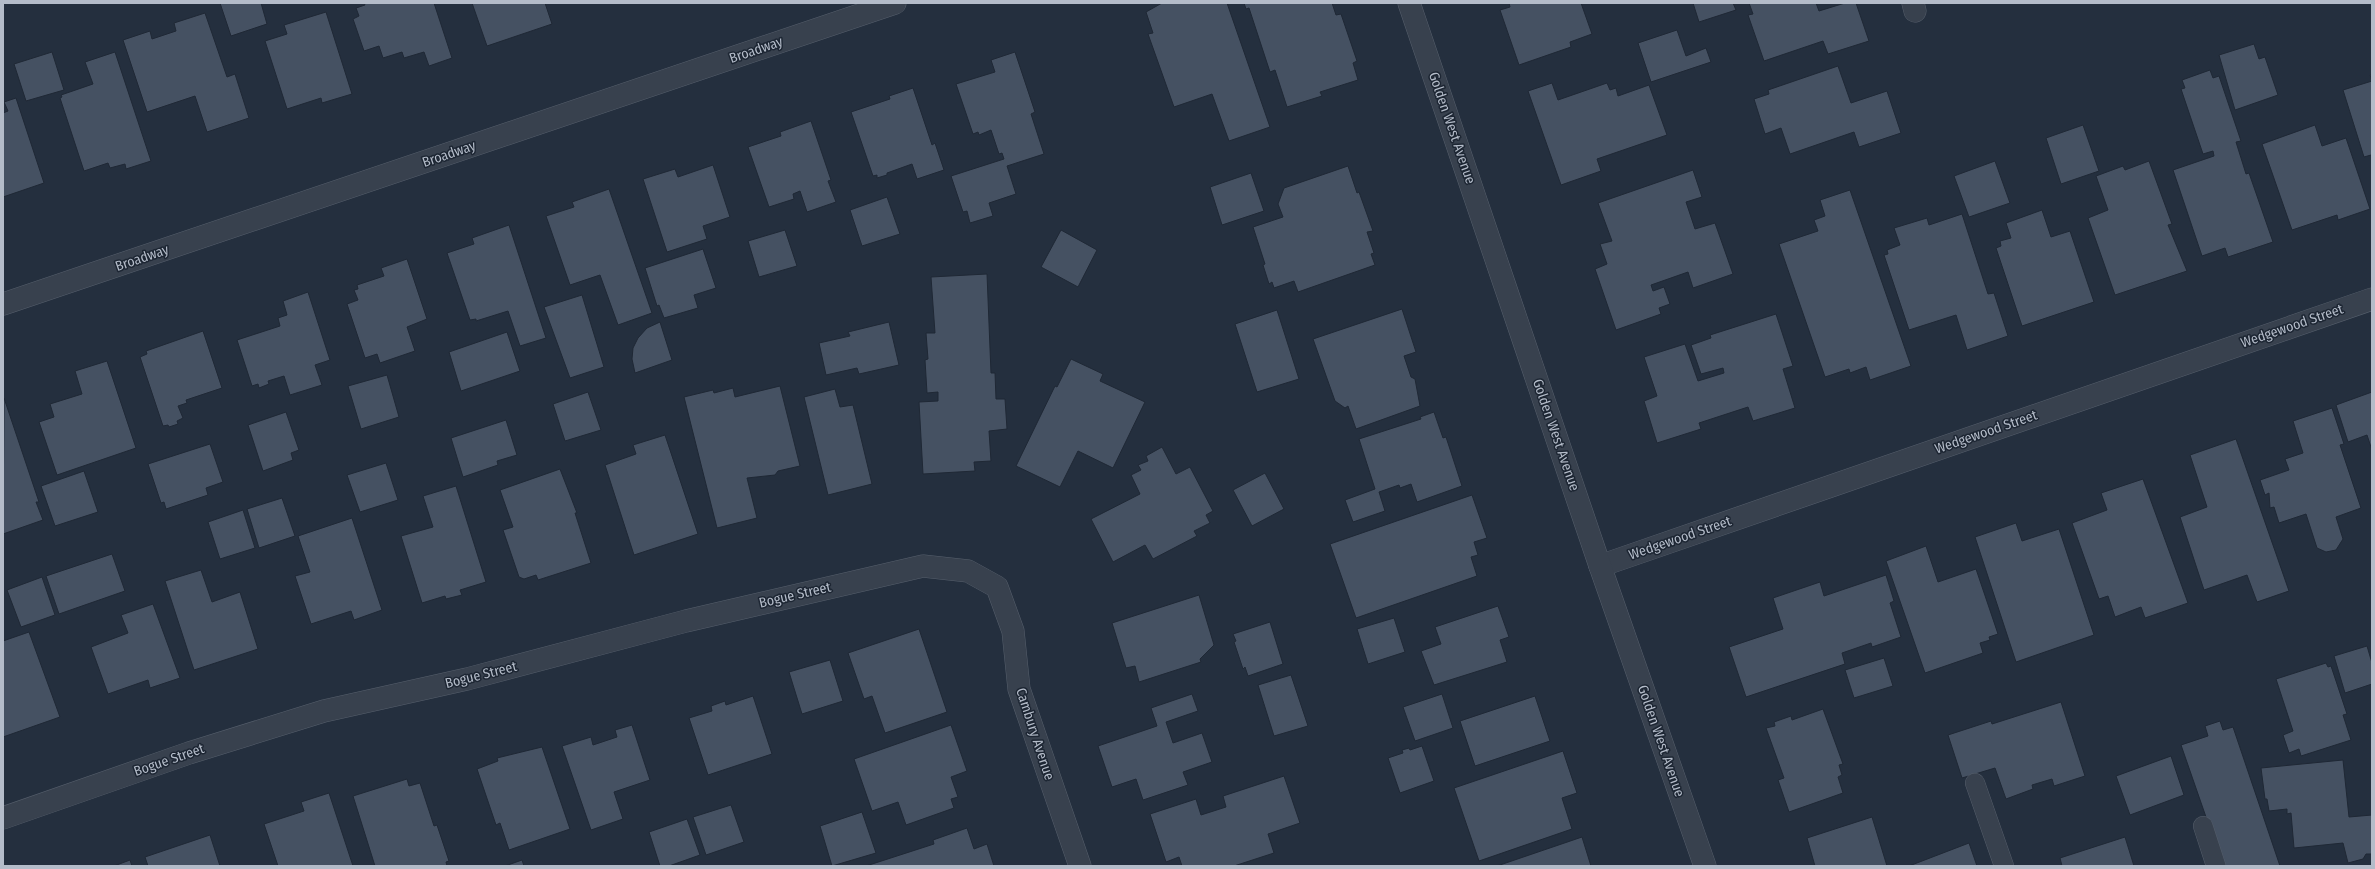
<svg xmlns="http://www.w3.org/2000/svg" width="2375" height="869" font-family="'Fira Sans Condensed',sans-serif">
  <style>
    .building { fill: #455162; stroke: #1f2835 }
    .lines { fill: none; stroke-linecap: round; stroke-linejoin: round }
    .service-casing { stroke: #565f6c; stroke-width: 20 }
    .minor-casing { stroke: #565f6c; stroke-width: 23 }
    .tertiary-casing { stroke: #565f6c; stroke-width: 23 }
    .service { stroke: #38414e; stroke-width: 19 }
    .minor { stroke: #38414e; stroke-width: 22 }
    .tertiary { stroke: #38414e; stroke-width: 22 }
    .labels { text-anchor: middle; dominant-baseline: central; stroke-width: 3; stroke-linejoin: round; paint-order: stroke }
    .street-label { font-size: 14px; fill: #b4bcc9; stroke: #1d2633 }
  </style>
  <rect width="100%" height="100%" fill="#242f3e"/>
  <g class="building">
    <path d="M220 3H261L267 24 231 36Z"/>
    <path d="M364 3H434L452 58 429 66 424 52 404 58 402 52 383 58 379 46 364 51 353 19 359 16 356 8 365 5Z"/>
    <path d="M472 3H545L552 24 487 46Z"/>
    <path d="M1162 3H1227L1270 127 1229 141 1212 94 1174 107 1148 34 1153 33 1146 12Z"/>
    <path d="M1244 3H1332L1336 15 1341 14 1357 61 1353 63 1358 80 1320 92 1322 96 1287 107 1275 70 1270 72 1249 8 1246 9Z"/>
    <path d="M1509 3H1581L1592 34 1570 42 1571 47 1519 65 1500 10 1510 7Z"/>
    <path d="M1693 3H1733L1736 10 1699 22Z"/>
    <path d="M1749 3H1816L1819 11 1845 3H1856L1869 41 1828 54 1823 41 1764 61 1748 15 1753 14Z"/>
    <path d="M326 12 352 94 322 103 321 98 287 109 265 41 287 34 284 25Z"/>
    <path d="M205 13 227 77 235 74 249 118 207 132 195 96 147 112 123 40 150 31 152 39 176 31 174 23Z"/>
    <path d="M1677 30 1686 56 1706 48 1711 62 1651 82 1638 43Z"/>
    <path d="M2254 44 2259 59 2265 57 2278 95 2235 110 2219 55Z"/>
    <path d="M52 52 64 90 26 101 14 64Z"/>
    <path d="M115 52 151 161 126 169 125 164 110 168 108 163 84 171 60 98 62 97 61 95 93 84 85 62Z"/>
    <path d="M1015 52 1035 112 1031 114 1044 154 1007 166 1016 194 989 203 993 216 970 223 967 211 963 212 951 176 1004 159 1002 153 999 154 991 130 979 135 978 132 973 134 956 84 995 72 991 60Z"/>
    <path d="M1838 66 1851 103 1887 91 1901 133 1859 147 1854 132 1790 154 1781 128 1765 134 1754 99 1769 94 1768 90Z"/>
    <path d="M2210 70 2213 78 2219 76 2241 141 2236 142 2246 174 2249 173 2273 242 2228 257 2225 248 2202 256 2173 170 2214 156 2213 151 2203 154 2181 89 2185 88 2182 80Z"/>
    <path d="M2370 75H2372V157L2371 155 2364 157 2343 90 2372 81Z"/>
    <path d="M1552 83 1558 100 1607 83 1610 90 1616 88 1618 96 1649 85 1667 135 1597 159 1601 171 1561 185 1528 91Z"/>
    <path d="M913 88 932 145 935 143 944 170 917 179 912 164 887 173V175L877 178V175L873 176 851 112 890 99 889 96Z"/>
    <path d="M16 98 44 183 3 197V113L8 111 4 102Z"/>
    <path d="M811 121 831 180 828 181 836 202 807 212 800 191 793 194 794 199 769 207 748 147 781 136 780 132Z"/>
    <path d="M2083 125 2099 171 2061 184 2046 138Z"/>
    <path d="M2315 125 2322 146 2346 138 2370 209 2338 220 2337 215 2292 230 2262 144Z"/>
    <path d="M1995 161 2010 203 1969 217 1954 176Z"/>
    <path d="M2149 161 2172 224 2168 225 2187 271 2115 295 2088 218 2108 210 2096 176 2123 166 2125 170Z"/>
    <path d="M713 165 730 217 703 226 707 239 667 252 643 179 675 169 678 177Z"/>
    <path d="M1348 166 1357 193 1359 192 1373 231 1367 232 1374 253 1371 254 1375 265 1298 292 1294 281 1274 288 1272 282 1269 284 1263 265 1265 264 1253 227 1283 217 1278 204 1284 188Z"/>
    <path d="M1693 170 1702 197 1686 202 1695 229 1715 223 1733 274 1693 288 1688 272 1651 285 1653 291 1664 287 1670 304 1659 308 1661 314 1616 330 1595 269 1607 264 1600 244 1612 241 1598 203Z"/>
    <path d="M1251 173 1264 211 1222 225 1210 187Z"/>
    <path d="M609 189 652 313 618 325 600 275 570 285 546 216 574 207 572 202Z"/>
    <path d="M1850 190 1911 366 1870 380 1866 367 1850 373 1849 369 1825 377 1779 244 1818 231 1814 220 1825 216 1820 200Z"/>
    <path d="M887 197 900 234 862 246 850 210Z"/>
    <path d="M2042 210 2051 237 2070 231 2094 302 2022 326 1996 248 2001 246 2000 241 2011 238 2006 223Z"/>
    <path d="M1962 214 1988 294 1994 293 2008 336 1967 350 1956 315 1909 330 1884 255 1888 254 1887 250 1900 245 1894 228 1927 218 1929 225Z"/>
    <path d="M509 225 546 338 520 346 508 311 476 321V319L470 320 447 253 474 244 472 238Z"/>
    <path d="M785 230 797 266 759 277 748 241Z"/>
    <path d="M1061 230 1097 250 1078 287 1041 267Z"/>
    <path d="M703 249 716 288 694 295 698 308 664 318 659 305 657 306 645 268Z"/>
    <path d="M407 259 427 319 407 327 415 351 380 363 377 354 365 358 347 304 358 300 354 290 358 289 357 285 384 276 381 268Z"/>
    <path d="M987 274 991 373H995L996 399H1005L1007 429 989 431 991 461 974 462 975 471 923 474 919 402 938 401V392L927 393 925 360 928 359 926 333H935L931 277Z"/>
    <path d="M308 292 330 360 315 365 322 385 290 395 284 376 268 381 269 384 259 388 258 384 252 386 237 340 280 326 278 318 287 315 283 301Z"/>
    <path d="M582 295 604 367 570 378 544 307Z"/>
    <path d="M1402 309 1416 352 1404 356 1411 377 1415 379 1420 406 1356 429 1348 406 1345 408 1335 401 1313 339Z"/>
    <path d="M1277 310 1299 379 1257 392 1235 324Z"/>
    <path d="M1776 314 1793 366 1783 369 1795 408 1753 421 1748 407 1699 423 1701 429 1657 443 1644 401 1657 396 1644 357 1685 344 1698 381 1724 373 1723 368 1701 374 1691 345 1711 338 1710 335Z"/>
    <path d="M660 322 672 360 635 373 632 359 633 348 638 338 647 328Z"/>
    <path d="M889 322 899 365 859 374 857 368 826 375 819 343 850 336 848 332Z"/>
    <path d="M203 331 222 388 186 400 187 403 178 406 183 418 177 421 178 424 169 427 168 425 163 426 140 357 147 354 146 351Z"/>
    <path d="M507 332 520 371 461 391 449 352Z"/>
    <path d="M1071 359 1103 374 1100 381 1145 402 1113 468 1078 451 1060 487 1016 466 1055 386 1057 387Z"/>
    <path d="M107 361 136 448 57 475 39 422 54 417 50 404 82 394 75 371Z"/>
    <path d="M387 375 399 417 361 429 348 386Z"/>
    <path d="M780 386 800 466 778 471 775 475 747 478 757 518 717 528 684 397 713 390 714 393 733 388 735 397Z"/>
    <path d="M835 389 840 407 853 405 872 484 828 495 804 397Z"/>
    <path d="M588 392 601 430 565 441 553 404Z"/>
    <path d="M2372 392V450L2367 435 2348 442 2336 405Z"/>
    <path d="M4 398 39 502H36L43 520 3 534Z"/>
    <path d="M2332 408 2344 444 2340 445 2361 508 2336 517 2343 539 2336 550 2326 552 2317 548 2306 514 2279 523 2274 507 2270 508 2269 493 2265 495 2260 480 2289 470 2285 459 2303 453 2293 421Z"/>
    <path d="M286 412 299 450 291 453 293 460 263 471 248 425Z"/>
    <path d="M1434 412 1443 438 1446 437 1462 486 1417 502 1411 484 1400 488 1399 485 1379 492 1385 511 1353 522 1345 500 1375 489 1359 439 1421 419 1420 417Z"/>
    <path d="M506 420 517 455 497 461 498 465 463 477 451 438Z"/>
    <path d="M665 435 698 534 634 555 605 465 636 454 633 445Z"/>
    <path d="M2236 439 2289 591 2257 602 2247 575 2204 590 2180 517 2207 507 2190 455Z"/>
    <path d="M210 444 223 482 206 488 208 495 166 509 164 502 161 503 148 464Z"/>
    <path d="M1162 447 1176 474 1190 467 1213 511 1206 515 1210 523 1194 531 1197 536 1153 559 1145 545 1113 562 1091 519 1140 494 1131 475 1141 470 1138 465 1148 461 1146 456Z"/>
    <path d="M386 463 398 500 360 512 347 475Z"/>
    <path d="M560 469 577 513H575L591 563 538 580 536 575 524 579 519 577 503 530 513 527 500 490Z"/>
    <path d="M84 471 98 512 55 526 41 486Z"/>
    <path d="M1265 473 1284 509 1252 526 1233 490Z"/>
    <path d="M2143 479 2188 603 2145 618 2141 607 2115 617 2108 596 2099 599 2072 523 2107 510 2101 493Z"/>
    <path d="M456 486 486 582 460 590 462 595 446 599 445 596 422 603 401 536 433 527 423 496Z"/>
    <path d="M1472 495 1487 538 1474 542 1478 555 1471 557 1477 576 1356 618 1330 544Z"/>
    <path d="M282 498 295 536 259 548 247 509Z"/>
    <path d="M243 510 255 548 220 559 208 522Z"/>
    <path d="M352 518 382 610 354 620 351 611 311 624 295 576 310 572 298 536Z"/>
    <path d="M2016 523 2022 541 2059 529 2094 635 2016 662 1975 537Z"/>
    <path d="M1926 546 1938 582 1976 569 1998 634 1989 637 1990 640 1980 643 1983 653 1925 673 1886 561Z"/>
    <path d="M112 554 125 591 59 614 46 576Z"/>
    <path d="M201 570 212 602 240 592 258 649 194 670 165 581Z"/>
    <path d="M1886 575 1894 601 1890 603 1901 637 1872 647 1871 643 1842 653 1845 664 1746 697 1729 647 1783 629 1773 598 1820 582 1824 596Z"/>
    <path d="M42 577 55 615 21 627 7 590Z"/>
    <path d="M1199 595 1214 645 1200 659 1201 662 1139 682 1135 666 1126 668 1112 623Z"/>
    <path d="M153 604 180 678 150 688 148 680 108 694 91 647 128 633 121 615Z"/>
    <path d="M1498 606 1509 637 1500 640 1507 662 1434 685 1421 651 1441 644 1435 627Z"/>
    <path d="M1394 618 1405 652 1368 664 1357 629Z"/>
    <path d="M1270 622 1283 664 1248 676 1245 667 1243 669 1234 642 1236 641 1233 634Z"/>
    <path d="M919 629 947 712 885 733 872 696 864 699 848 653Z"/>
    <path d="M29 632 60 717 3 737V641Z"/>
    <path d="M2367 646 2372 663V684L2345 693 2334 656Z"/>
    <path d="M1884 658 1893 686 1854 698 1845 670Z"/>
    <path d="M830 660 843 701 802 714 789 672Z"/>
    <path d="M2326 663 2328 667 2331 666 2347 714 2343 715 2351 740 2301 756 2299 749 2289 753 2283 735 2293 731 2276 679Z"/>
    <path d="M1291 675 1308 726 1274 736 1258 685Z"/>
    <path d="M1192 694 1198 711 1166 722 1173 743 1202 733 1212 762 1183 772 1188 785 1143 800 1136 779 1112 787 1098 746 1157 726 1151 708Z"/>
    <path d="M1442 694 1453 728 1415 741 1403 707Z"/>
    <path d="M753 696 772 754 708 775 689 718 712 711 711 706 725 701 726 705Z"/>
    <path d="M1535 696 1550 741 1475 766 1460 721Z"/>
    <path d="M2061 702 2085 776 2054 786 2052 779 2032 785 2033 789 2006 799 1995 768 1962 778 1948 735 1991 721 1992 724Z"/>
    <path d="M1823 709 1843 764 1839 765 1842 775 1838 777 1843 793 1789 812 1778 780 1784 778 1766 728 1775 726 1774 722 1791 716 1792 720Z"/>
    <path d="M2220 721 2223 730 2233 727 2280 866H2223L2181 745 2208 736 2205 726Z"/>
    <path d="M632 725 650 780 614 792 623 819 591 830 562 746 591 737 593 745 617 737 615 730Z"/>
    <path d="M951 725 967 771 951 777 958 797 951 799 954 808 906 825 898 802 872 811 854 759Z"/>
    <path d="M1422 746 1434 781 1400 793 1388 758 1403 753 1402 750 1409 748 1410 750Z"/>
    <path d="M542 747 570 829 509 850 500 823 496 825 477 769 498 761 497 758Z"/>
    <path d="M1563 751 1577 793 1562 798 1572 829 1479 861 1454 788Z"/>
    <path d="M2171 756 2184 795 2130 815 2116 776Z"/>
    <path d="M2343 760 2349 817 2372 815V854H2366L2363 859 2348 863 2343 843 2294 848 2291 813 2287 814V809L2269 811 2267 799H2265L2261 768Z"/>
    <path d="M1284 776 1300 823 1268 834 1274 853 1234 866H1182L1179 857 1166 862 1150 814 1196 799 1201 815 1226 807 1223 796Z"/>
    <path d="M407 779 409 786 420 783 434 826 437 825 449 861 446 862 447 866H375L353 796Z"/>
    <path d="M329 793 353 866H278L264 824 304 811 301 802Z"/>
    <path d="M731 805 744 842 706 855 693 817Z"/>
    <path d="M862 812 876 853 832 866 820 826Z"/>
    <path d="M1872 817 1887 866H1815L1807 838Z"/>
    <path d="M687 819 700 855 669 866H660L649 832Z"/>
    <path d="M967 828 974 849 987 844 994 866H866L934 844 933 840Z"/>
    <path d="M210 835 220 866H148L145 857Z"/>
    <path d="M1582 837 1591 866H1497Z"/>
    <path d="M2125 837 2134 866H2062L2060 858Z"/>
    <path d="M1969 843 1977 866H1909Z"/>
    <path d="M130 860 132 866H114Z"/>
    <path d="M522 860 524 866H505Z"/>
  </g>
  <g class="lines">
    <defs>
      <g id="service">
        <path d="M1975 783 2004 866"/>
        <path d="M2203 826 2216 866"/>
      </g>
      <g id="minor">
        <path d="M1913 3 1915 11"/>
        <path d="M1600 566 2372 299"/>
        <path d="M3 818 189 753 324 711 467 679 686 621 923 566 968 571 997 587 1013 631 1019 689 1080 866"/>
      </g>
      <g id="tertiary">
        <path d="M1409 3 1600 566 1705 866"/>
        <path d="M3 304 895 3"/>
      </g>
    </defs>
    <use href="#service" class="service-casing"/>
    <use href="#minor" class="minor-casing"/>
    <use href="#tertiary" class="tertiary-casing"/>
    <use href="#service" class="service"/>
    <use href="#minor" class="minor"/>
    <use href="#tertiary" class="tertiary"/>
  </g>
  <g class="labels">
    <g class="street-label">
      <text transform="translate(756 50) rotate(-19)">Broadway</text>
      <text transform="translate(1452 128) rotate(71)">Golden West Avenue</text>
      <text transform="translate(449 154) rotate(-19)">Broadway</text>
      <text transform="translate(142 258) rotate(-19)">Broadway</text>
      <text transform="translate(2292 326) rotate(-19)">Wedgewood Street</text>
      <text transform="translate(1986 432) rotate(-19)">Wedgewood Street</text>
      <text transform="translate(1556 435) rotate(71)">Golden West Avenue</text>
      <text transform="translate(1680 538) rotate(-19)">Wedgewood Street</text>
      <text transform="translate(795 595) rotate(-13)">Bogue Street</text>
      <text transform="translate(481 675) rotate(-14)">Bogue Street</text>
      <text transform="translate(1035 734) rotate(72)">Cambury Avenue</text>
      <text transform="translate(1661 741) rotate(71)">Golden West Avenue</text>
      <text transform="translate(169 760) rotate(-19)">Bogue Street</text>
    </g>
  </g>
  <rect width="2375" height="869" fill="none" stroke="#b4bcc9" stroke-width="8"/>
</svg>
